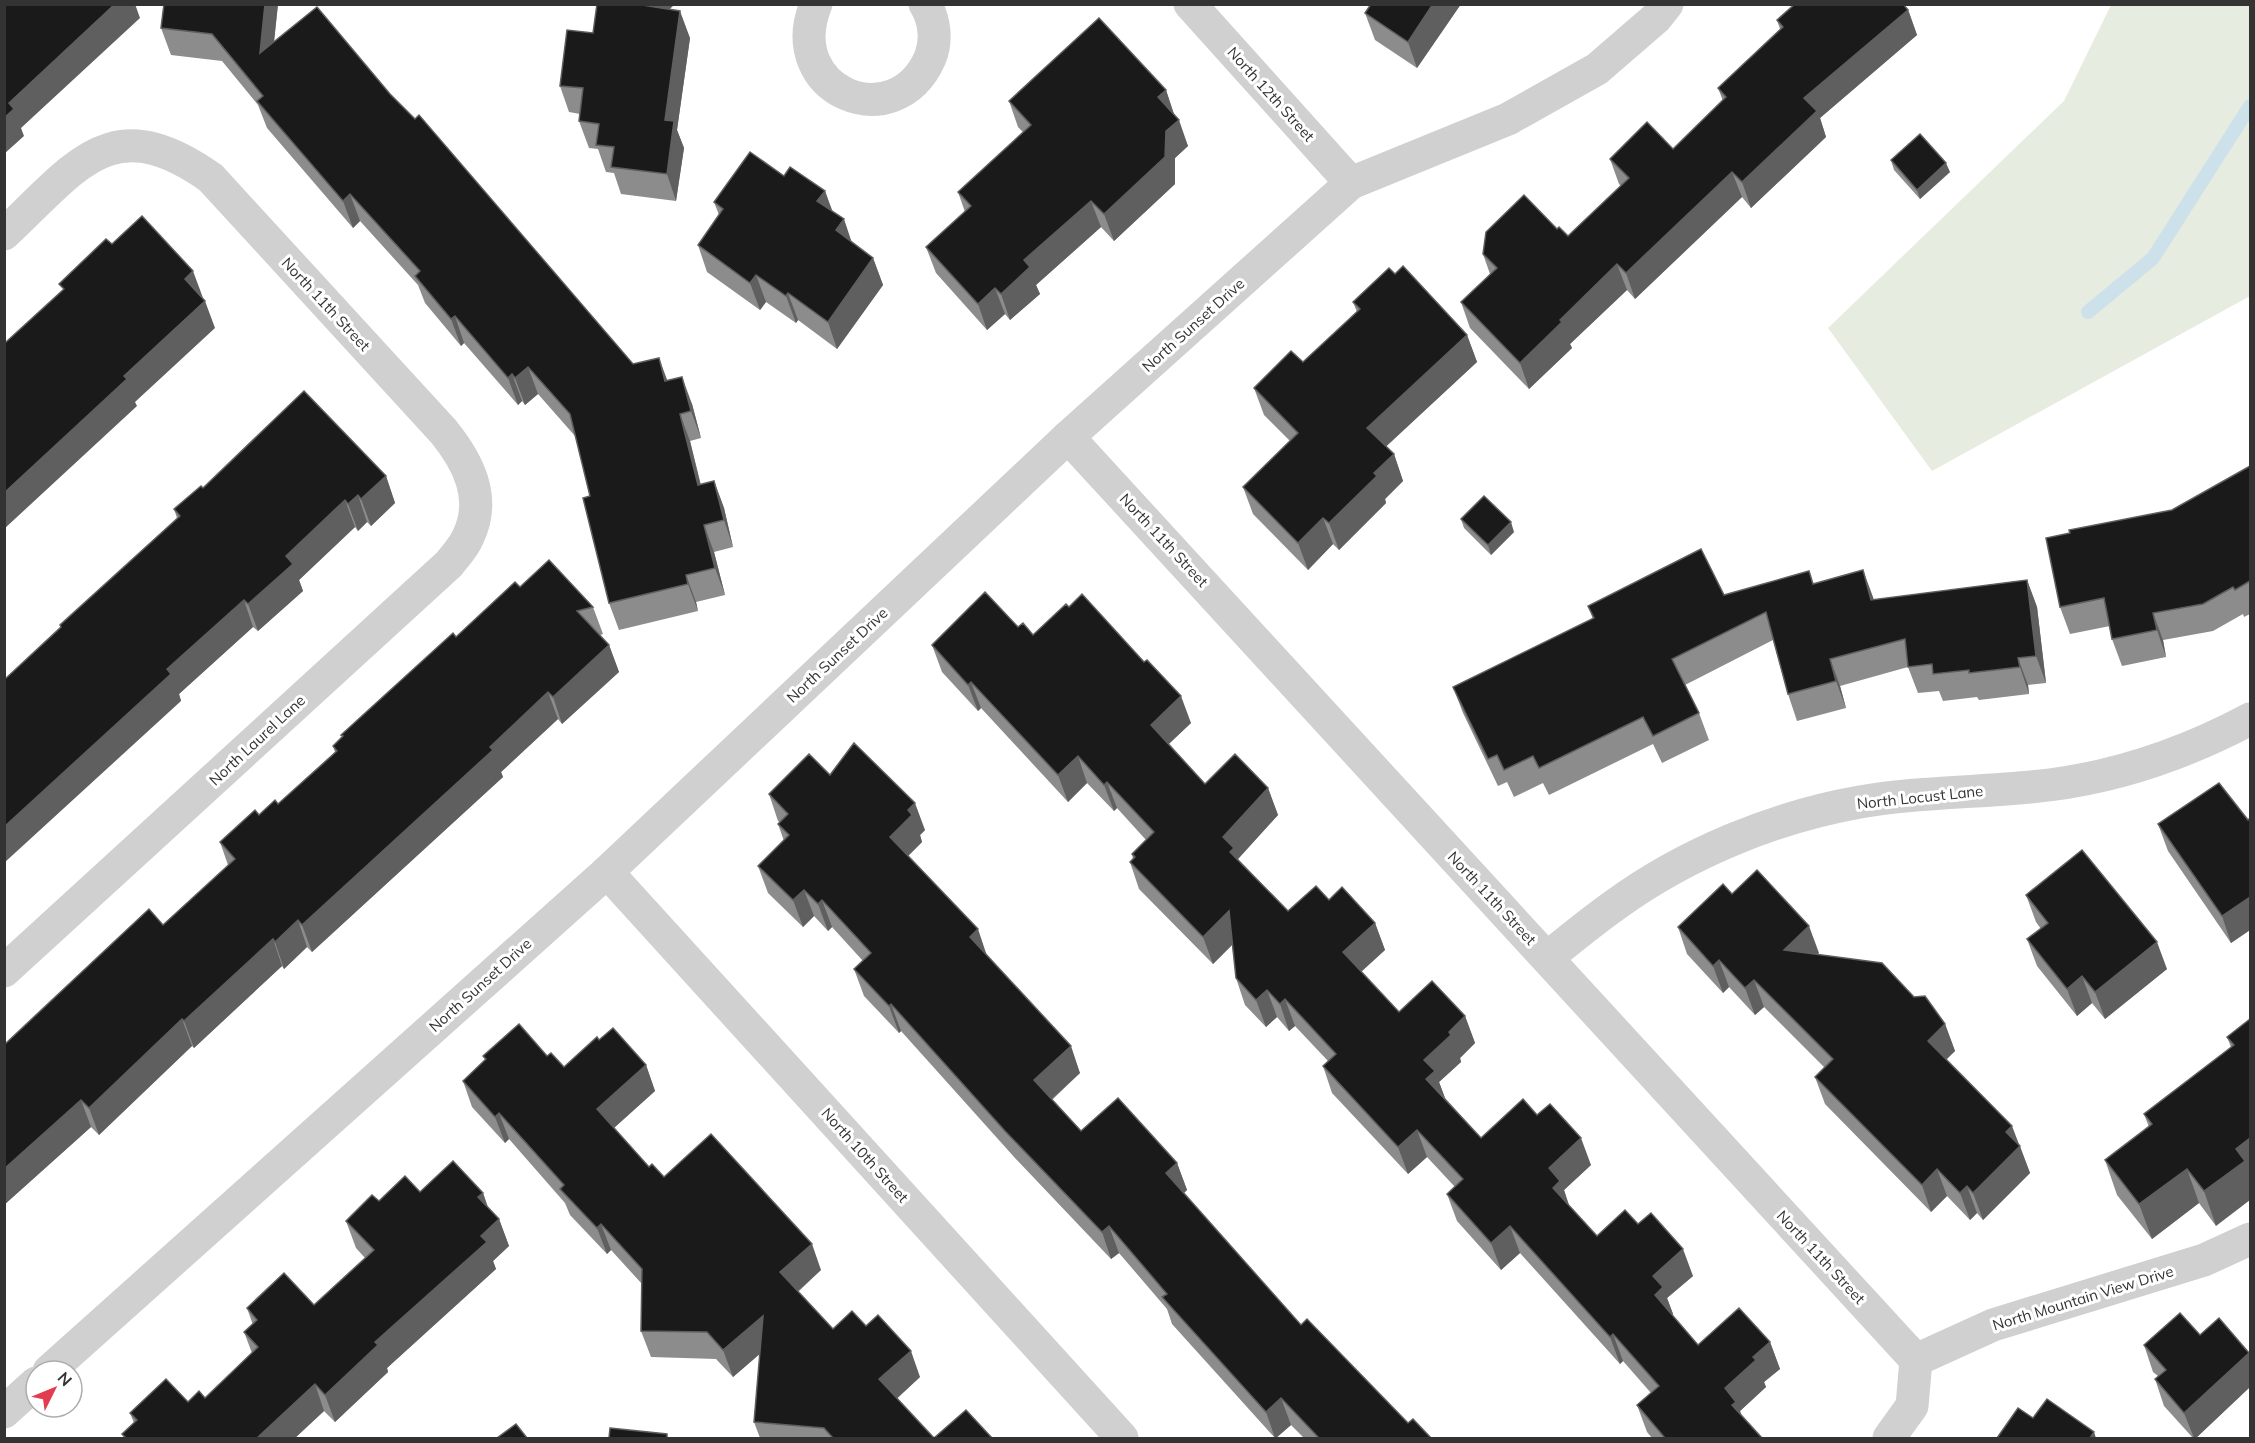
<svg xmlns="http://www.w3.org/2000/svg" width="2255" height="1443" font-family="Mulish,sans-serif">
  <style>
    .green { fill: #e6ecdf }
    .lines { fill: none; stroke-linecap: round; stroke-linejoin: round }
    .stream { stroke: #cde1eb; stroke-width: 14 }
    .minor { stroke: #d0d0d0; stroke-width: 33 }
    .wall { fill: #8c8c8c }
    .shaded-wall { fill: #5f5f5f }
    .building { fill: #1a1a1a; stroke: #5f5f5f; stroke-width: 1.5 }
    .labels { text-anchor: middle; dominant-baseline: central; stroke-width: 6; stroke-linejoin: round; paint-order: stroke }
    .street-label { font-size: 15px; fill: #333; stroke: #fff }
  </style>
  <rect width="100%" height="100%" fill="#fff"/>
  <path class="green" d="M2111 5H2250V296L1932 471 1828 328 2064 101Z"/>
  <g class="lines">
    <path class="stream" d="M2088 312 2153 258 2250 106"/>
    <g class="minor">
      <path d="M816 4C780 92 895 138 930 58 937 41 935 20 925 4"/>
      <path d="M1190 4 1351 183"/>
      <path d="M4 234C77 166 111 107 211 178L444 432C468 462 487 498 468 537 464 547 455 556 449 564L4 971"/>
      <path d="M1068 437 1916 1360"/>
      <path d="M607 872 1122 1438"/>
      <path d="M1547 958C1569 940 1591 922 1615 905 1685 854 1774 817 1860 802 1922 791 1986 793 2049 785 2120 776 2188 752 2250 719"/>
      <path d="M1916 1360 1993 1325 2204 1260 2250 1239"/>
      <path d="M49 1371 607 872 1068 437 1351 183 1508 119 1597 69 1656 18 1667 4"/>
      <path d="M4 1412 36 1383"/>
      <path d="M1889 1438 1912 1406 1916 1360"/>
    </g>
  </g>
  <g class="wall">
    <path d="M164 4H278L274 41 390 94 633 364 667 380 692 404 701 438 690 441 701 485 714 481 724 508 733 547 714 552 725 595 696 602 698 611 619 630 609 603 590 496 575 436 538 394 525 405 522 401 518 405 464 343 461 346 425 303 418 285 360 221 353 228 267 128 258 105 222 61 171 55 161 28Z"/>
    <path d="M1371 4H1461L1417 68 1375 40 1365 13Z"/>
    <path d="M1908 9 1917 35 1820 118 1826 137 1751 208 1742 197 1635 299 1627 290 1570 344 1572 348 1529 389 1470 328 1461 302 1490 274 1483 254 1557 229 1568 236 1621 186 1619 184 1610 159 1673 149 1723 101 1718 88 1780 29 1777 20Z"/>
    <path d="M669 10 690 38 677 130 684 148 676 201 621 194 614 173 606 172 598 149 589 148 579 121 580 114 569 112 560 86 593 33Z"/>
    <path d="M1166 90 1174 115 1188 146 1175 158V184L1114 241 1101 227 1036 285 1040 294 1010 320 1005 314 987 330 936 273 926 247 965 212 958 192 1023 132 1018 127 1009 101Z"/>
    <path d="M1891 160 1950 172 1920 199 1894 170Z"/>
    <path d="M784 176 825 191 832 212 852 242 873 258 883 285 837 349 798 320 796 323 766 302 760 310 707 272 698 245 719 215 714 202Z"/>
    <path d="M1395 274 1467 335 1477 362 1386 446 1394 454 1403 481 1385 499 1386 503 1339 550 1333 544 1308 570 1253 514 1243 487 1290 441 1264 415 1254 388 1303 362 1357 312 1353 302Z"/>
    <path d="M2250 466V614L2244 617 2243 614 2213 631 2163 640 2166 657 2122 666 2112 639 2110 626 2070 634 2060 607 2070 533 2172 510Z"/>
    <path d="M386 476 395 503 371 526 367 522 358 531 355 527 299 580 303 591 258 631 253 627 179 694 181 701 61 627 60 625 177 518 174 509 203 488Z"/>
    <path d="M1461 519 1514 532 1491 555 1464 528Z"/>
    <path d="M2027 580 2037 607 2046 683 2028 685 2029 694 1979 700 1977 697 1943 701 1939 691 1918 693 1908 667 1840 686 1846 708 1797 721 1788 694 1773 640 1685 685 1699 713 1709 740 1662 763 1653 744 1549 795 1543 783 1514 797 1507 782 1498 786 1463 713 1453 687 1593 619 1588 606 1724 595 1813 584 1873 600Z"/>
    <path d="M520 587 593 607 603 634 600 635 609 645 619 672 562 724 558 719 501 772 503 777 312 952 307 947 284 969 282 966 194 1048 192 1046 99 1135 91 1127 4 1205 163 925 228 865 220 842 259 815 278 804 335 752 333 746 342 737 341 735 456 637Z"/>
    <path d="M1018 627 1191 723 1169 744 1205 784 1268 788 1278 815 1238 859 1288 911 1329 900 1375 923 1385 950 1361 972 1399 1012 1465 1016 1475 1043 1460 1058 1461 1062 1439 1082 1445 1098 1481 1138 1537 1115 1591 1165 1564 1190 1569 1206 1597 1236 1638 1224 1693 1276 1667 1298 1673 1314 1672 1315 1698 1345 1770 1342 1780 1369 1764 1382 1766 1387 1740 1411 1741 1415 1762 1438H1652L1647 1432 1637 1405 1651 1393 1623 1361 1620 1364 1520 1253 1501 1270 1457 1221 1447 1194 1455 1187 1427 1157 1408 1174 1332 1093 1323 1066 1328 1061 1295 1026 1289 1031 1277 1017 1266 1027 1245 1005 1236 978 1232 945 1213 964 1139 889 1130 862 1133 859 1132 854 1146 840 1117 808 1114 811 1087 783 1068 802 981 708 978 711 942 672 932 645Z"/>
    <path d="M830 775 925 830 920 835 922 842 908 856 1080 1073 1052 1100 1081 1131 1177 1163 1187 1190 1184 1193 1301 1325 1408 1423 1431 1438H1304L1291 1425 1276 1438H1275L1172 1324 1167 1309 1119 1253 1111 1259 1015 1158 901 1031 899 1033 864 996 854 969 863 961 832 927 828 931 814 916 803 927 768 893 758 866 784 841 778 824 780 822 778 821 769 794Z"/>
    <path d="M2250 818V930L2231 943 2168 851 2158 824 2248 820Z"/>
    <path d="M1732 894 1819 953 1817 954 1914 997 1945 1024 1955 1051 1946 1059 2020 1146 2030 1173 1983 1220 1977 1213 1970 1220 1947 1196 1931 1212 1825 1104 1815 1077 1825 1068 1764 1007 1755 1015 1729 987 1723 993 1687 954 1678 927Z"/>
    <path d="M2026 895 2167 969 2105 1019 2092 1003 2077 1016 2037 966 2027 939 2041 929 2036 922Z"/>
    <path d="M2250 1019 2216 1226 2199 1203 2152 1239 2117 1195 2105 1160 2149 1127 2144 1114 2231 1047 2227 1037Z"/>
    <path d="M599 1040 646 1065 655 1091 614 1128 649 1167 664 1177 821 1270 798 1292 833 1329 866 1326 920 1377 897 1398 934 1438H992H760L754 1422 760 1354 733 1377 716 1359 651 1357 641 1331 642 1284 611 1250 607 1254 570 1215 565 1203 509 1139 505 1143 472 1107 463 1081 485 1060 483 1056H547L564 1067Z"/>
    <path d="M420 1192 483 1193 488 1207 499 1219 509 1246 493 1261 496 1269 387 1368 388 1372 335 1422 324 1411 295 1438H124L122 1434 134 1423 130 1413 188 1402 205 1398 252 1353 244 1332 253 1325 247 1308 314 1305 365 1258 356 1248 346 1221 379 1201Z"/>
    <path d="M2200 1335 2250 1358V1387L2196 1438H2193L2164 1406 2155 1379 2158 1376 2153 1372 2144 1345Z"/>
  </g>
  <g class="shaded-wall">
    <path d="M115 4H135L140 18 21 128 24 136 4 154V118L9 103Z"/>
    <path d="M265 4H278L270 80 260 53Z"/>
    <path d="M636 4H675L646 32Z"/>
    <path d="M1433 4H1461L1417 68 1408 42Z"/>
    <path d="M1908 10 1917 35 1820 118 1826 137 1751 208 1742 182 1804 98Z"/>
    <path d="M680 11 690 38 677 130 684 148 676 201 667 174 665 120Z"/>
    <path d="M1166 90 1175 117 1158 97Z"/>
    <path d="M1179 120 1188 146 1175 158V184L1114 241 1104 214 1166 131Z"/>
    <path d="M1946 163 1950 172 1920 199 1917 190Z"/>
    <path d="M1732 172 1742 197 1635 299 1626 273Z"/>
    <path d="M825 191 835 218 817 201Z"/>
    <path d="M350 194 360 221 353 228 343 201Z"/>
    <path d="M1091 201 1101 227 1036 285 1040 294 1010 320 1001 294 1024 260Z"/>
    <path d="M844 219 853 246 836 230Z"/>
    <path d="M873 258 883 285 837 349 828 322Z"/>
    <path d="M1617 264 1627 290 1570 344 1572 348 1529 389 1520 363 1560 320Z"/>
    <path d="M193 271 203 298 185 279Z"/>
    <path d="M756 275 766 302 760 310 750 283Z"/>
    <path d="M995 288 1005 314 987 330 978 304Z"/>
    <path d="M788 293 798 320 796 323 786 296Z"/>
    <path d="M205 301 215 328 135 402 137 406 4 529V493L124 376Z"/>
    <path d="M455 316 464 343 461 346 451 319Z"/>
    <path d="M1467 335 1477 362 1377 455 1367 428Z"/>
    <path d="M659 358 669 385 665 381Z"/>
    <path d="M528 367 538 394 525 405 515 378Z"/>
    <path d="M512 374 522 401 518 405 508 378Z"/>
    <path d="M682 377 692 404 701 438 691 411Z"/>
    <path d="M680 414 690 441 707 512 698 485Z"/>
    <path d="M1394 454 1403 481 1385 499 1386 503 1339 550 1329 523 1374 473Z"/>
    <path d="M386 476 395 503 371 526 361 499Z"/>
    <path d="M714 481 724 508 733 547 724 520Z"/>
    <path d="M358 495 367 522 358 531 348 504Z"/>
    <path d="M345 500 355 527 299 580 303 591 258 631 248 604 286 556Z"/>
    <path d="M1323 518 1333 544 1308 570 1298 543Z"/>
    <path d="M1511 522 1514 532 1491 555 1488 545Z"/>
    <path d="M704 525 714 552 725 595 715 568Z"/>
    <path d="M1863 570 1873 597 1881 627 1871 600Z"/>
    <path d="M686 575 696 602 698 611 688 584Z"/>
    <path d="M2027 580 2037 607 2046 683 2036 656Z"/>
    <path d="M244 600 253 627 179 694 181 701 4 863V827L167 669Z"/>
    <path d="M2153 613 2163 640 2166 657 2157 630Z"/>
    <path d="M609 645 619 672 562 724 553 697Z"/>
    <path d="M2018 658 2028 685 2029 694 2020 667Z"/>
    <path d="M1830 659 1840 686 1846 708 1836 681Z"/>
    <path d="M971 682 981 708 978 711 968 685Z"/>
    <path d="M548 692 558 719 501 772 503 777 312 952 302 925Z"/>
    <path d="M1181 696 1191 723 1160 752 1151 725Z"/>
    <path d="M1078 756 1087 783 1068 802 1058 775Z"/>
    <path d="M1107 782 1117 808 1114 811 1104 785Z"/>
    <path d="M1268 788 1278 815 1238 859 1240 879 1223 837Z"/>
    <path d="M915 803 925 830 920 835 922 842 900 864 890 837 908 810Z"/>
    <path d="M804 890 814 916 803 927 793 900Z"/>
    <path d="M2250 897V930L2231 943 2222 916Z"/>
    <path d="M822 900 832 927 828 931 818 904Z"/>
    <path d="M1229 911 1239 938 1213 964 1203 937Z"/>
    <path d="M298 920 307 947 284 969 275 942Z"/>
    <path d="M1375 923 1385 950 1353 979 1343 952Z"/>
    <path d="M1809 926 1819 953 1793 977 1784 950Z"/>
    <path d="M978 929 987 956 970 937Z"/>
    <path d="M273 939 282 966 194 1048 184 1021Z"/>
    <path d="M2157 942 2167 969 2105 1019 2095 992Z"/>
    <path d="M1719 960 1729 987 1723 993 1713 966Z"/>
    <path d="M2082 976 2092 1003 2077 1016 2067 989Z"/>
    <path d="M1754 980 1764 1007 1755 1015 1745 988Z"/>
    <path d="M1267 990 1277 1017 1266 1027 1256 1000Z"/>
    <path d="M1285 999 1295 1026 1289 1031 1280 1004Z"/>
    <path d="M891 1004 901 1031 899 1033 889 1006Z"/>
    <path d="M1465 1016 1475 1043 1460 1058 1461 1062 1439 1082 1445 1098 1426 1079 1424 1060 1449 1032Z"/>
    <path d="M182 1019 192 1046 99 1135 89 1108Z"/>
    <path d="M1945 1024 1955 1051 1938 1068 1928 1041Z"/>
    <path d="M1071 1046 1080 1073 1043 1107 1034 1080Z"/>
    <path d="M646 1065 655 1091 606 1135 597 1109Z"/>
    <path d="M81 1100 91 1127 4 1205V1169Z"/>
    <path d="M499 1113 509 1139 505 1143 495 1117Z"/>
    <path d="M2012 1126 2030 1173 1983 1220 1973 1193 2006 1132Z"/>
    <path d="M1417 1130 1427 1157 1408 1174 1398 1147Z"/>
    <path d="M1581 1138 1591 1165 1564 1190 1570 1208 1553 1188 1549 1168Z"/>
    <path d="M2250 1138V1200L2216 1226 2204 1191 2236 1149Z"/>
    <path d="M1177 1163 1187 1190 1176 1200 1166 1173Z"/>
    <path d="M1937 1169 1947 1196 1931 1212 1922 1185Z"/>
    <path d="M2187 1169 2199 1203 2152 1239 2139 1204Z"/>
    <path d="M1967 1186 1977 1213 1970 1220 1960 1193Z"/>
    <path d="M483 1193 492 1220 478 1197Z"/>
    <path d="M499 1219 509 1246 493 1261 496 1269 387 1368 388 1372 335 1422 325 1395 375 1342 481 1236Z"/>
    <path d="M601 1224 611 1250 607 1254 597 1228Z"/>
    <path d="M1109 1226 1119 1253 1111 1259 1102 1232Z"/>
    <path d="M1510 1226 1520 1253 1501 1270 1491 1243Z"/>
    <path d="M812 1244 821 1270 789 1299 780 1272Z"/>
    <path d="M1683 1249 1693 1276 1667 1298 1673 1314 1665 1322 1655 1295 1653 1276Z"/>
    <path d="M763 1316 772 1343 733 1377 723 1350Z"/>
    <path d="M1613 1334 1623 1361 1620 1364 1610 1337Z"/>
    <path d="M1770 1342 1780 1369 1764 1382 1766 1387 1740 1411 1746 1429 1742 1432 1725 1388 1753 1357Z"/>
    <path d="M911 1351 920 1377 889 1406 879 1379Z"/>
    <path d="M2249 1353 2250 1358V1387L2196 1438H2194L2184 1413Z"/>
    <path d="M315 1384 324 1411 295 1438H257Z"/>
    <path d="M1281 1398 1291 1425 1276 1438H1275L1266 1412Z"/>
    <path d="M2094 1432 2096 1438H2090Z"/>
  </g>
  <g class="building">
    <path d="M4 4H115L9 103 14 109 4 118Z"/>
    <path d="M164 4H265L260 53 317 7 390 94 415 119 419 115 633 364 659 358 665 381 682 377 691 411 680 414 698 485 714 481 724 520 704 525 715 568 686 575 688 584 609 603 583 498 590 496 570 414 528 367 515 378 512 374 508 378 455 316 451 319 415 276 420 271 350 194 343 201 257 101 263 96 212 34 161 28Z"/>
    <path d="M597 4H636L680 11 665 120 674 121 667 174 611 167 614 147 596 145 599 124 579 121 583 88 560 86 567 30 593 33Z"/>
    <path d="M1371 4H1433L1408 42 1365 13Z"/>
    <path d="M1795 4H1903L1908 10 1804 98 1817 111 1742 182 1732 172 1626 273 1617 264 1560 320 1562 322 1520 363 1461 302 1497 268 1483 254 1486 232 1524 195 1557 229 1559 227 1568 236 1629 178 1610 159 1647 122 1673 149 1726 97 1718 88 1783 27 1777 20Z"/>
    <path d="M1099 18 1166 90 1158 97 1179 120 1166 131 1165 157 1104 214 1091 201 1024 260 1030 267 1001 294 995 288 978 304 926 247 971 206 958 192 1031 125 1009 101Z"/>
    <path d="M1920 134 1946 163 1917 190 1891 160Z"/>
    <path d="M750 152 784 176 790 167 825 191 817 201 844 219 836 230 873 258 828 322 788 293 786 296 756 275 750 283 698 245 723 209 714 202Z"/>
    <path d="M142 216 193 271 185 279 205 301 124 376 127 379 4 493V340L6 342 64 289 59 284 106 239 112 244Z"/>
    <path d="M1403 266 1467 335 1367 428 1394 454 1374 473 1377 476 1329 523 1323 518 1298 543 1243 487 1298 433 1254 388 1291 351 1303 362 1360 309 1353 302 1389 268 1395 274Z"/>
    <path d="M304 391 386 476 361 499 358 495 348 504 345 500 286 556 293 564 248 604 244 600 167 669 171 674 4 827V680L61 627 60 625 180 516 174 509 201 486 203 488Z"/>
    <path d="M2250 466V581L2235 590 2233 587 2203 604 2153 613 2157 630 2112 639 2104 598 2060 607 2046 538 2070 533 2069 530 2172 510Z"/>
    <path d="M1484 496 1511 522 1488 545 1461 519Z"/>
    <path d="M1701 549 1724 595 1809 571 1813 584 1863 570 1871 600 2027 580 2036 656 2018 658 2020 667 1969 673V670L1933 674 1932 664 1908 667 1905 639 1830 659 1836 681 1788 694 1766 612 1672 659 1699 713 1653 736 1643 717 1539 768 1533 756 1504 770 1497 755 1488 759 1453 687 1594 618 1588 606Z"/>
    <path d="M549 560 593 607 577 611 609 645 553 697 548 692 490 747 493 750 302 925 298 920 275 942 273 939 184 1021 182 1019 89 1108 81 1100 4 1169V1045L149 909 163 925 235 859 220 842 255 810 259 815 275 800 278 804 337 751 333 746 343 736 341 735 453 633 456 637 515 582 520 587Z"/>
    <path d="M985 592 1018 627 1023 623 1033 635 1066 604 1069 607 1082 594 1144 662 1147 660 1181 696 1151 725 1205 784 1235 754 1268 788 1223 837 1234 848 1230 852 1288 911 1316 886 1329 900 1342 887 1375 923 1343 952 1399 1012 1432 981 1465 1016 1449 1032 1451 1035 1424 1060 1435 1071 1426 1079 1481 1138 1523 1099 1537 1115 1550 1104 1581 1138 1549 1168 1560 1181 1553 1188 1597 1236 1625 1210 1638 1224 1651 1213 1683 1249 1653 1276 1663 1287 1655 1295 1698 1345 1739 1308 1770 1342 1753 1357 1756 1360 1725 1388 1736 1402 1732 1405 1762 1438H1665L1637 1405 1659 1386 1613 1334 1610 1337 1510 1226 1491 1243 1447 1194 1463 1179 1417 1130 1398 1147 1323 1066 1336 1054 1285 999 1280 1004 1267 990 1256 1000 1236 978 1229 911 1203 937 1130 862 1135 857 1132 854 1154 832 1107 782 1104 785 1078 756 1058 775 971 682 968 685 932 645Z"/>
    <path d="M854 743 915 803 908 810 912 815 890 837 978 929 970 937 1071 1046 1034 1080 1081 1131 1118 1098 1177 1163 1166 1173 1301 1325 1307 1319 1408 1423 1413 1419 1431 1438H1319L1281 1398 1266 1412 1162 1297 1167 1294 1109 1226 1102 1232 1005 1131 891 1004 889 1006 854 969 871 953 822 900 818 904 804 890 793 900 758 866 789 835 778 824 788 814 769 794 809 754 830 775Z"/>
    <path d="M2219 783 2248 820 2250 818V897L2222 916 2158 824Z"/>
    <path d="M2082 850 2157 942 2095 992 2082 976 2067 989 2027 939 2048 923 2026 895Z"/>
    <path d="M1757 870 1809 926 1784 950 1882 963 1914 997 1925 996 1945 1024 1928 1041 2012 1126 2006 1132 2020 1146 1973 1193 1967 1186 1960 1193 1937 1169 1922 1185 1815 1077 1833 1059 1754 980 1745 988 1719 960 1713 966 1678 927 1723 884 1732 894Z"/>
    <path d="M2250 1019V1138L2236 1149 2245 1161 2204 1191 2187 1169 2139 1204 2105 1160 2152 1124 2144 1114 2234 1045 2227 1037Z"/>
    <path d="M519 1024 547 1056 551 1053 564 1067 597 1037 599 1040 613 1028 646 1065 597 1109 649 1167 652 1164 664 1177 711 1134 812 1244 780 1272 833 1329 852 1311 866 1326 878 1315 911 1351 879 1379 934 1438 966 1410 992 1438H833L824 1428 754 1422 763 1316 723 1350 707 1332 641 1331 642 1269 601 1224 597 1228 560 1189 564 1185 499 1113 495 1117 463 1081 486 1059 483 1056Z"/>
    <path d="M453 1161 483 1193 478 1197 499 1219 481 1236 487 1242 375 1342 378 1345 325 1395 315 1384 257 1438H126L122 1434 137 1420 130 1413 166 1379 188 1402 199 1391 205 1398 258 1347 244 1332 257 1320 247 1308 284 1273 314 1305 374 1250 346 1221 372 1195 379 1201 405 1176 420 1192Z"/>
    <path d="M2180 1313 2200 1335 2219 1318 2249 1353 2184 1413 2155 1379 2166 1370 2144 1345Z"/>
    <path d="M2047 1399 2094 1432 2090 1438H1997L2018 1408 2033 1418Z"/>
    <path d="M516 1424 527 1438H497Z"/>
    <path d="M610 1428 667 1434V1438H609Z"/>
  </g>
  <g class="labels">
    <g class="street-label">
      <text transform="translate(1271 94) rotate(48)">North 12th Street</text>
      <text transform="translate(326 304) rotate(47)">North 11th Street</text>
      <text transform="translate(1193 325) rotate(-42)">North Sunset Drive</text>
      <text transform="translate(1164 540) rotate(47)">North 11th Street</text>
      <text transform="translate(837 655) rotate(-43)">North Sunset Drive</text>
      <text transform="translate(257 740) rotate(-43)">North Laurel Lane</text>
      <text transform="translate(1920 797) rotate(-6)">North Locust Lane</text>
      <text transform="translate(1492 898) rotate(47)">North 11th Street</text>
      <text transform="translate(480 985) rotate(-42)">North Sunset Drive</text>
      <text transform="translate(865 1155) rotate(48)">North 10th Street</text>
      <text transform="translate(1821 1257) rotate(47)">North 11th Street</text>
      <text transform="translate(2083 1298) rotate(-17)">North Mountain View Drive</text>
    </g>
  </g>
  <rect width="2255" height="1443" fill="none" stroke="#333333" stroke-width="12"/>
  <g transform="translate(54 1389) rotate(47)"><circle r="28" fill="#ffffff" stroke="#adadad" stroke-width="1.5"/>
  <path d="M0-4.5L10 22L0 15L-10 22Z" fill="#e23d4e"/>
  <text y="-9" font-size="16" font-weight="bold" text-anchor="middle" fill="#333333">N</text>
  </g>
</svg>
